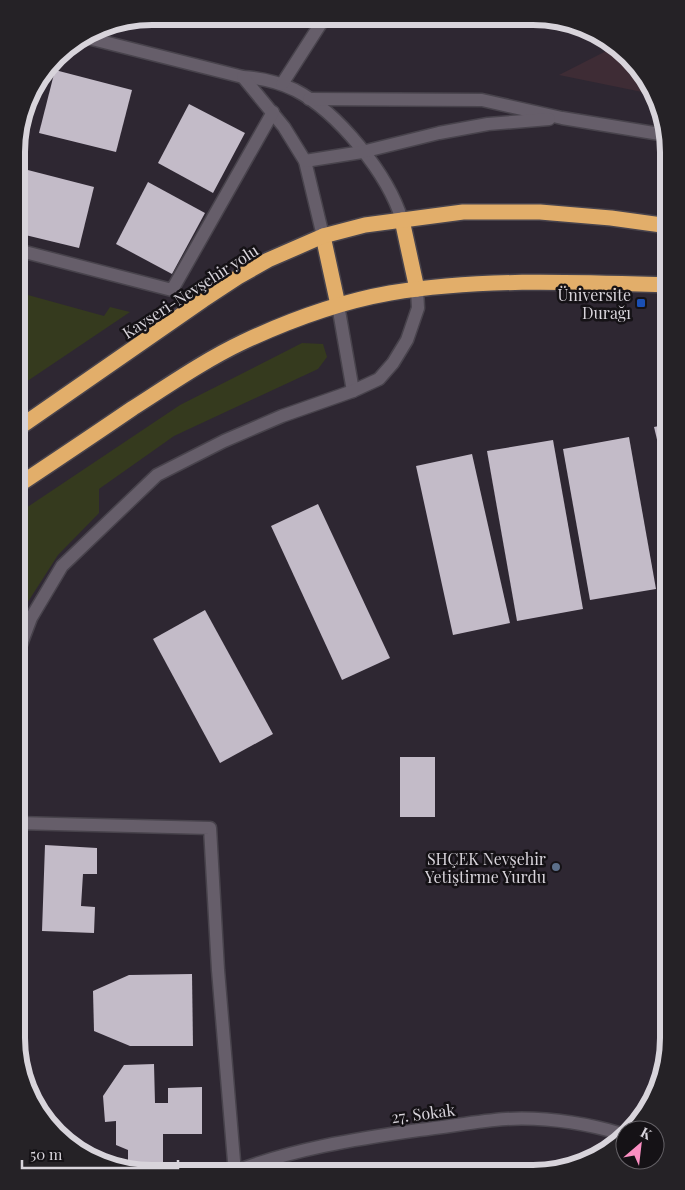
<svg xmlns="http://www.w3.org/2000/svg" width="685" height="1190" font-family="'Playfair Display',serif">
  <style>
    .education { fill: #3e2c35 }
    .green { fill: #353a1e }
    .building { fill: #c3bbc8 }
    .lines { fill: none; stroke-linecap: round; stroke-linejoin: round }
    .minor-casing { stroke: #48434c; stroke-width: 15 }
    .highway-casing { stroke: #48434c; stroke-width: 18 }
    .minor { stroke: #665e6a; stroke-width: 12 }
    .highway { stroke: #e2ae6a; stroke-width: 15 }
    .transit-dot { fill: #1a4fb4; stroke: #151216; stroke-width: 2 }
    .service-dot { fill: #5c6f8a; stroke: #151216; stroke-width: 2 }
    .labels { text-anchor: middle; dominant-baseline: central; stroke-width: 5; stroke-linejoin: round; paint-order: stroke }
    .street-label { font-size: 16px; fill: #d8d4db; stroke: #151216 }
    .poi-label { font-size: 16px; fill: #d8d4db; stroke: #151216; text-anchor: end }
    .rim { fill: none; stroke: #d8d4db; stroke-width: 6 }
  </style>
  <rect width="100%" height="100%" fill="#2e2732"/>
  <path class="education" d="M616 46 622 50 652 94 559 75Z"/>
  <g class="green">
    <path d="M17 292 104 316 110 307 130 312 17 388Z"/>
    <path d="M302 343 323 344 327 357 318 369 174 436 99 489V513L58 555 24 608 17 625V514L180 405Z"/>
  </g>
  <g class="building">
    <path d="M55 70 132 90 116 152 39 133Z"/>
    <path d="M189 104 245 133 213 193 158 163Z"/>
    <path d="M20 168 94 187 79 248 17 233V177Z"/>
    <path d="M148 182 205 213 172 274 116 244Z"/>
    <path d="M669 424V485H668L654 427Z"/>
    <path d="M629 437 656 589 590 600 563 449Z"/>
    <path d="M553 440 583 609 517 621 487 451Z"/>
    <path d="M472 454 510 623 453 635 416 466Z"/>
    <path d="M318 504 390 658 342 680 271 526Z"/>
    <path d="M205 610 273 734 220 763 153 639Z"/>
    <rect x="400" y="757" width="35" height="60"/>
    <path d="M45 845 97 848V874H83L81 906 95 907 94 933 42 931Z"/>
    <path d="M192 974 193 1046H130L94 1031 93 991 129 975Z"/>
    <path d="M154 1064 155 1103H168V1088L202 1087V1134H163V1167L128 1168V1150L116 1145V1121L105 1122 103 1096 124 1065Z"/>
  </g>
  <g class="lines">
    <defs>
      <g id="minor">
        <path d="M84 37 243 77C261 78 278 82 295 90 338 112 388 174 402 220"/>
        <path d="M243 77 284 127 305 161 323 236"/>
        <path d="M282 84 325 17"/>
        <path d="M309 99 482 100 562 118 666 135"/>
        <path d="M305 161 362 152 439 133 488 124 549 119"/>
        <path d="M17 250 172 290 273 112"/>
        <path d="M338 305 353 391"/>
        <path d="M17 655 31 618 62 566 157 475 224 441 282 416 353 391 379 379 393 363 407 340 418 308 417 289"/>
        <path d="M17 823 210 828 218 970 235 1173"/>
        <path d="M231 1173C292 1149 355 1139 419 1130 448 1127 477 1121 506 1119 545 1117 585 1123 622 1134"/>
      </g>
      <g id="highway">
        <path d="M402 220 417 289"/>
        <path d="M323 236 338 305"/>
        <path d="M17 429 203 300 238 277 268 260 323 236 365 225 463 212H540L611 218 669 226"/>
        <path d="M17 486C56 460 95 434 133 408 169 385 205 360 243 342 290 320 339 302 390 293 481 278 576 282 669 285"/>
      </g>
    </defs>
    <use href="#minor" class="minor-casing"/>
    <use href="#highway" class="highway-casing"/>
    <use href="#minor" class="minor"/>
    <use href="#highway" class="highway"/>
  </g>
  <rect class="transit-dot" x="636" y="298" width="10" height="10" rx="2.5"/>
  <circle class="service-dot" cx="556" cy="867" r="5"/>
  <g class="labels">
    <g class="street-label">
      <text transform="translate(190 291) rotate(-33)">Kayseri-Nevşehir yolu</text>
      <text transform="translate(423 1113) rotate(-7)">27. Sokak</text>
    </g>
    <g class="poi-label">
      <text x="631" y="294">Üniversite<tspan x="631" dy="18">Durağı</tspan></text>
      <text x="546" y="858">SHÇEK Nevşehir<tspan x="546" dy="18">Yetiştirme Yurdu</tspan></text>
    </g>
  </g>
  <path d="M0 0H685V1190H0ZM152 25H533A127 127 0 0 1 660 152V1038A127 127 0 0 1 533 1165H152A127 127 0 0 1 25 1038V152A127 127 0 0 1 152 25Z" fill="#252226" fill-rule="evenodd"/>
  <path class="rim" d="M152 25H533A127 127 0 0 1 660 152V1038A127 127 0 0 1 533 1165H152A127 127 0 0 1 25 1038V152A127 127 0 0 1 152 25Z"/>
  <g transform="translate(640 1145) rotate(28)"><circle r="24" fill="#151216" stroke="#636065"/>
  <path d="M0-4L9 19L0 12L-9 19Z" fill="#fc8fc3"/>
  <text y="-8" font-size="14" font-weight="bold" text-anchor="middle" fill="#d8d4db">K</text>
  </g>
  <path d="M22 1160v8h156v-8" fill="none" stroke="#d8d4db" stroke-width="2.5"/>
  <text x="30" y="1160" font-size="15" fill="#d8d4db" stroke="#151216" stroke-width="4" paint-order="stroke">50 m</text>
</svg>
